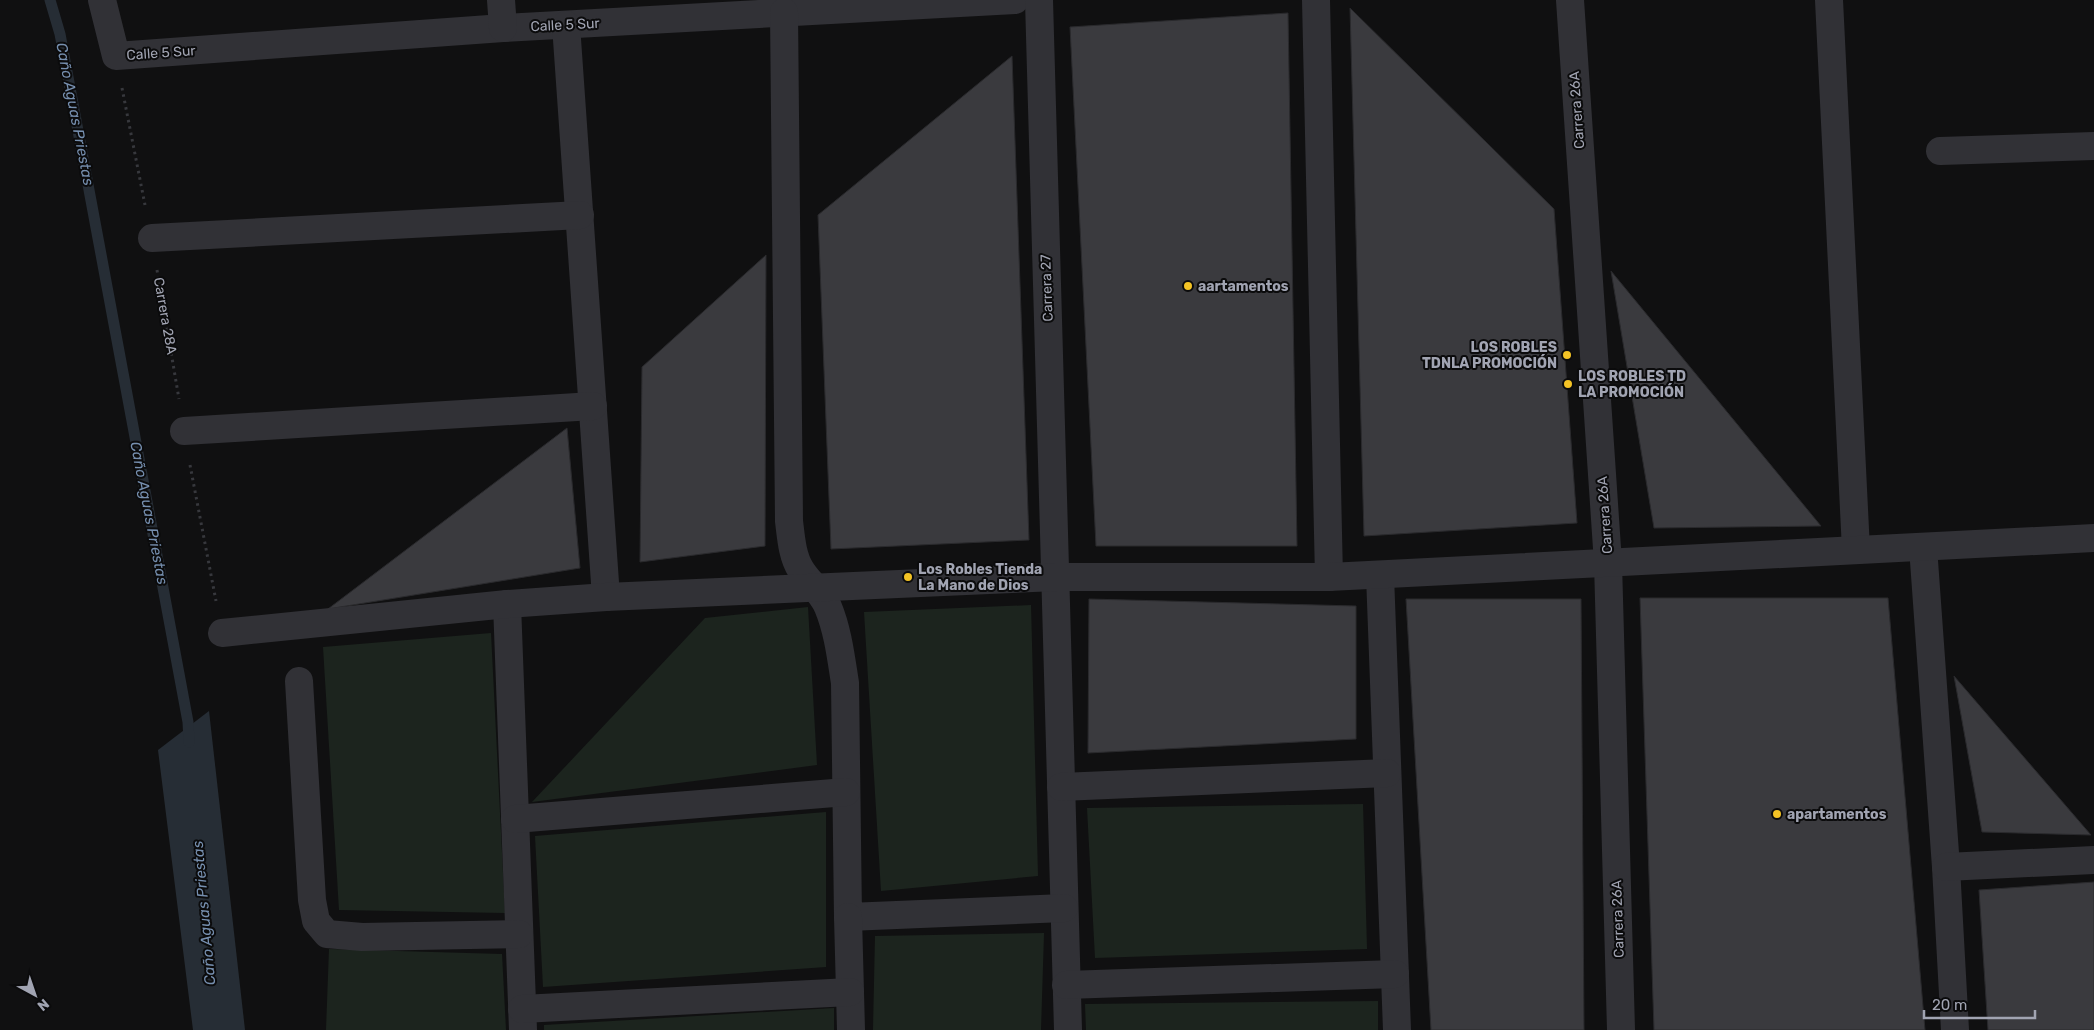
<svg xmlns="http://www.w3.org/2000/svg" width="2094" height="1030" font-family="Rubik,sans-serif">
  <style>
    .green { fill: #1c241e }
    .water { fill: #262d35 }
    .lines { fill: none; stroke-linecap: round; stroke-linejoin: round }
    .stream { stroke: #262d35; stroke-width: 11 }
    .building { fill: #3a3a3e; stroke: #2a2a2d }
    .path { stroke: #37383d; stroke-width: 3; stroke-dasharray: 2.5 4; stroke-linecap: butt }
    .minor { stroke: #313136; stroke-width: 28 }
    .poi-dot { fill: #f4c325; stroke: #0b0b0c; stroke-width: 2 }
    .labels { text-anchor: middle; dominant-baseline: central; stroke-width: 4; stroke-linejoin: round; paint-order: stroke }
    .street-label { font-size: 14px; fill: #a1a4b2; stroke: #0b0b0c }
    .poi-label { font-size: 14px; font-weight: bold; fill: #a1a4b2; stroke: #0b0b0c; text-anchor: start }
    .water-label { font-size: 15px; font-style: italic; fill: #768faf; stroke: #0b0b0c }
  </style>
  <rect width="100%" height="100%" fill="#101011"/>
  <g class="green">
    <path d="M1031 605 1038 876 881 891 864 612Z"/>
    <path d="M808 607 817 765 532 802 705 618Z"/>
    <path d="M491 633 505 913 339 910 323 647Z"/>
    <path d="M1363 804 1367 949 1095 958 1087 808Z"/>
    <path d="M826 812V967L543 987 535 836Z"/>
    <path d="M1044 933 1041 1030H873L875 936Z"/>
    <path d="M329 949 502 954 506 1030H326Z"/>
    <path d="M1378 1001V1030H1086L1085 1004Z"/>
    <path d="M834 1008V1030H544V1025Z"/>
  </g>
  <path class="water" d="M209 711 245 1030H193L158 750Z"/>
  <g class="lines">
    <path class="stream" d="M50 0 60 34 188 722 189 742"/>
  </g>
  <g class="building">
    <path d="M1350 8 1554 209 1577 523 1364 536Z"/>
    <path d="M1288 13 1297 546H1096L1070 27Z"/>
    <path d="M1012 56 1029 540 831 549 818 215Z"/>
    <path d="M766 255 765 546 640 562 642 367Z"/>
    <path d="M1611 271 1821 526 1654 528Z"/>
    <path d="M567 428 580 568 328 609Z"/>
    <path d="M1640 598H1888L1925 1030H1654Z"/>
    <path d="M1089 599 1356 606V739L1088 753Z"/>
    <path d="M1406 599H1581L1584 1030H1431Z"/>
    <path d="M1954 676 2091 835 1982 832Z"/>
    <path d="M2094 882V1030H1988L1979 890Z"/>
  </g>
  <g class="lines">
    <g class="path">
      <path d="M122 88 145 205"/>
      <path d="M157 270 179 399"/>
      <path d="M190 465 216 601"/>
    </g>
    <g class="minor">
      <path d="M102 0 116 56 503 28 1015 0"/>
      <path d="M501 0 503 28"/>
      <path d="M1039 0 1068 1030"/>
      <path d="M1316 0 1329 577"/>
      <path d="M1570 0 1608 563 1621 1030"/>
      <path d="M1829 0 1856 550"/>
      <path d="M784 12 789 521C791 537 792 556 801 570 809 583 822 592 828 607 838 631 841 658 845 683L848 917 1064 908"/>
      <path d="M566 25 606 597"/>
      <path d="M1940 151 2094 146"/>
      <path d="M152 238 580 215"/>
      <path d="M184 431 593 406"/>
      <path d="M1923 547 1946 867 1955 1030"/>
      <path d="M1380 575 1397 1030"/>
      <path d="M507 604 523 1030"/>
      <path d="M222 633 507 604 606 597 1056 577H1329L2094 538"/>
      <path d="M299 681 312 900 316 921 327 934 362 937 519 934"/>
      <path d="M1061 787 1387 773"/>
      <path d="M515 819 846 792"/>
      <path d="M1946 867 2094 860"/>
      <path d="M848 917 851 1030"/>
      <path d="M1066 985 1395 974"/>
      <path d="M522 1009 850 992"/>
    </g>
  </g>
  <g class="poi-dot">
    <circle cx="1188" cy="286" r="5"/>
    <circle cx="1567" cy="355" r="5"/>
    <circle cx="1568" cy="384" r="5"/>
    <circle cx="908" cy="577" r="5"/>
    <circle cx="1777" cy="814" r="5"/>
  </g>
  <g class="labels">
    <g class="street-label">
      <text transform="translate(565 25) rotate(-3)">Calle 5 Sur</text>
      <text transform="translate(161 53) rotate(-4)">Calle 5 Sur</text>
      <text transform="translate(1577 110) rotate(-94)">Carrera 26A</text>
      <text transform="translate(1047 288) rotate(-92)">Carrera 27</text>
      <text transform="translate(165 316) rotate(80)">Carrera 28A</text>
      <text transform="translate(1605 515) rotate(-94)">Carrera 26A</text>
      <text transform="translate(1618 919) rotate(-92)">Carrera 26A</text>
    </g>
    <g class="poi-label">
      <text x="1198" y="286">aartamentos</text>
      <text x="1557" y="347" text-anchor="end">LOS ROBLES<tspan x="1557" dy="16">TDNLA PROMOCIÓN</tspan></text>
      <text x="1578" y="376">LOS ROBLES TD<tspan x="1578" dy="16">LA PROMOCIÓN</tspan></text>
      <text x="918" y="569">Los Robles Tienda<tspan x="918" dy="16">La Mano de Dios</tspan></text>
      <text x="1787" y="814">apartamentos</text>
    </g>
    <g class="water-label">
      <text transform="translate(75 114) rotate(79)">Caño Aguas Priestas</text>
      <text transform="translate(149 513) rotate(79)">Caño Aguas Priestas</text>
      <text transform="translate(204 913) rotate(-95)">Caño Aguas Priestas</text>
    </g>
  </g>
  <g transform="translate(35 995) rotate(140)" stroke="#0b0b0c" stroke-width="4" paint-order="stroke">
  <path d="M0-4L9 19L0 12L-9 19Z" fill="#a1a4b2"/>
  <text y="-8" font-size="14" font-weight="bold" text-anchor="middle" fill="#a1a4b2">N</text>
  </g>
  <path d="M1924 1010v8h111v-8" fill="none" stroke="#a1a4b2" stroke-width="2.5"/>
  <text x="1932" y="1010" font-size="15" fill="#a1a4b2" stroke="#0b0b0c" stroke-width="4" paint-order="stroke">20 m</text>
</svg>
